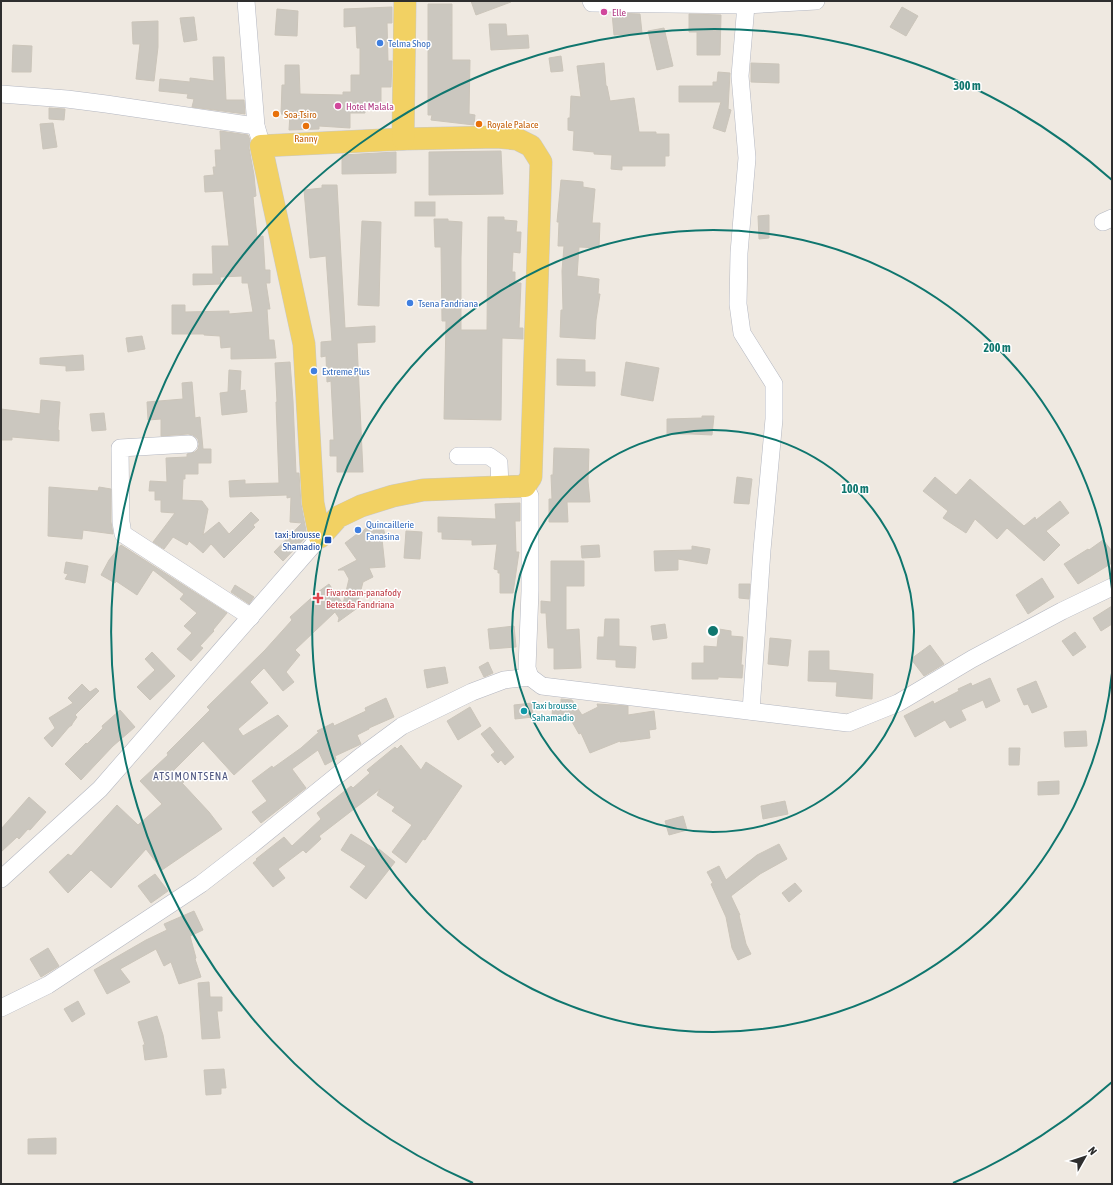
<svg xmlns="http://www.w3.org/2000/svg" width="1113" height="1185" font-family="'Asap Condensed',sans-serif">
  <style>
    .building { fill: #cbc7bf; stroke: #cbc5ba }
    .lines { fill: none; stroke-linecap: round; stroke-linejoin: round }
    .minor-casing { stroke: #b4b7c1; stroke-width: 18 }
    .major-casing { stroke: #c9c9c9; stroke-width: 23 }
    .minor { stroke: #fff; stroke-width: 17 }
    .major { stroke: #f2d163; stroke-width: 22 }
    .ring { fill: none; stroke: #0f766e; stroke-width: 2 }
    .hotel-dot { fill: #d1479c; stroke: #fff; stroke-width: 1.5 }
    .shop-dot { fill: #3f7fe0; stroke: #fff; stroke-width: 1.5 }
    .food-dot { fill: #e8710a; stroke: #fff; stroke-width: 1.5 }
    .transit-dot { fill: #1a4fb4; stroke: #fff; stroke-width: 1.5 }
    .health-dot { fill: #e0444e; stroke: #fff; stroke-width: 1.5 }
    .culture-dot { fill: #0f9aa8; stroke: #fff; stroke-width: 1.5 }
    .labels { text-anchor: middle; dominant-baseline: central; stroke-width: 3; stroke-linejoin: round; paint-order: stroke }
    .hotel-label { font-size: 10px; fill: #b23c85; stroke: #fff; text-anchor: start }
    .shop-label { font-size: 10px; fill: #366cbe; stroke: #fff; text-anchor: start }
    .food-label { font-size: 10px; fill: #c56008; stroke: #fff; text-anchor: start }
    .transit-label { font-size: 10px; fill: #164399; stroke: #fff; text-anchor: end }
    .health-label { font-size: 10px; fill: #be3a42; stroke: #fff; text-anchor: start }
    .culture-label { font-size: 10px; fill: #0d838f; stroke: #fff; text-anchor: start }
    .neighbourhood-label { font-size: 11px; letter-spacing: 1px; fill: #4d5680; stroke: #fff }
    .centre { fill: #0f766e; stroke: #fff; stroke-width: 2 }
    .ring-label { font-size: 12px; text-anchor: middle; font-weight: bold; fill: #0f766e; stroke: #fff; stroke-width: 3; stroke-linejoin: round; paint-order: stroke }
  </style>
  <rect width="100%" height="100%" fill="#efe9e1"/>
  <g class="building">
    <path d="M471 1H511V2L476 15Z"/>
    <path d="M428 4H452V25H450H452V60H470L469 114 475 115 474 125 431 120 432 115H428Z"/>
    <path d="M392 7V23H387L388 61H392L391 87H381V102H365V113H350V128L319 126V129L289 130 290 114H281L282 85H285V65H299L300 94 343 95V92H351V75H360V48H357L356 26 344 27V9Z"/>
    <path d="M902 7 918 16 906 36 890 27Z"/>
    <path d="M277 9 298 11 297 36 275 35Z"/>
    <path d="M612 13 640 14 642 33 614 35Z"/>
    <path d="M689 14 721 15 720 55H697V32H689Z"/>
    <path d="M194 17 197 40 184 42 180 18Z"/>
    <path d="M158 21V47L154 81 136 79 140 44H133L132 22Z"/>
    <path d="M489 24H506L507 36 528 35 529 48 491 50Z"/>
    <path d="M664 28 673 66 657 70 648 31Z"/>
    <path d="M13 45 32 46 31 72H12Z"/>
    <path d="M561 56 563 71 551 72 549 58Z"/>
    <path d="M213 57H224L226 100H244L245 114 192 107 194 99 187 98 188 94 159 91 160 79 190 82V78L214 81Z"/>
    <path d="M604 63 606 86H607L610 101 634 98 639 132H656V134H669V156H665V166H622V170L611 169 612 155 594 154V152L573 150 574 131 568 130V118H570L571 96 581 97 577 66Z"/>
    <path d="M751 63 779 64V83L751 82Z"/>
    <path d="M718 72 730 73 728 109 731 110 725 132 713 128 721 102H679V86H713V82H717Z"/>
    <path d="M49 108 65 109 64 120 49 119Z"/>
    <path d="M53 123 57 147 43 149 40 124Z"/>
    <path d="M220 131 248 135 250 140 249 148 254 175 256 196 253 197 257 237 263 236 265 270H270V283H266L270 309H267L269 340H274L276 358 231 359V347L221 348 220 336 204 335V334H172V305H185V312L229 311V314L253 312 248 283H242V276L220 277 221 284 193 285V274H213L212 246H229L223 191 205 192 204 176 214 175 213 167H216L215 150H221Z"/>
    <path d="M501 151 503 194 429 195V152Z"/>
    <path d="M396 152V173L342 174V155Z"/>
    <path d="M561 180 583 182V187L595 189 592 223H600L599 248 579 247 577 276 599 279 598 294H600L596 320 595 339 560 337 561 310H563L562 271 564 246H558L559 222H557Z"/>
    <path d="M322 185H337L345 328 375 326V342L357 343 363 472H337V456H330V440H334L331 381 327 382 326 356 321 357V342L332 341 326 256 310 258 304 190 322 188Z"/>
    <rect x="415" y="202" width="20" height="14"/>
    <path d="M769 215V238L759 239 758 216Z"/>
    <path d="M488 217H504V220L517 221 516 232H521L520 253 513 252 512 272H515V283H521L519 328H523V339L502 338 501 420 444 419 446 321H442L441 247H435L434 219H448V221L462 222 461 258V330H487Z"/>
    <path d="M362 221 381 222 379 306 358 305Z"/>
    <path d="M142 336 145 349 128 352 126 338Z"/>
    <path d="M83 355 84 370 66 371V366L40 364V358Z"/>
    <path d="M557 359 585 360V372H595V386L557 385Z"/>
    <path d="M290 362 293 401 296 473H299L301 504 307 536 283 561 274 552 302 523 290 522 291 497 287 498V495L230 497 229 481 245 480V484L279 483 276 402H277L275 363Z"/>
    <path d="M626 362 659 368 653 401 621 395Z"/>
    <path d="M229 370 241 371 240 391 245 390 247 412 222 415 220 393 228 392Z"/>
    <path d="M192 382 195 418 200 417 203 449H211V463H198V474H185V479H183L182 500 202 501 208 509 203 535 219 522 229 534 251 512 259 520 253 525 255 527 224 558 211 544 203 553 189 541 187 545 173 537 164 549 153 542 175 513 161 512V500H155V491H149L150 481 167 482 166 458 187 457V454L195 452 198 449 199 444 198 439 193 435 188 434 161 436V419L148 420 147 402 183 399 182 383Z"/>
    <path d="M41 400 60 402 58 430H59V441L12 437V440H1V409L40 414Z"/>
    <path d="M104 413 106 430 92 431 90 414Z"/>
    <path d="M702 416H714L712 435 691 434H667V419L702 418Z"/>
    <path d="M554 448 589 449 588 481 590 502H567L568 522H549V499H552L551 475H553Z"/>
    <path d="M737 477 752 479 749 504 734 503Z"/>
    <path d="M935 477 956 495 970 479 1024 526 1035 517 1036 520 1060 501 1069 513 1046 531 1060 545 1044 561 1007 528 997 539 975 519 966 533 943 518 948 511 923 491Z"/>
    <path d="M49 487 98 491 99 487 111 489V522L113 534 83 530 82 539 48 536Z"/>
    <path d="M520 503V521H515L516 552H519L513 593H500V573H498V570L494 569 497 544 472 545V540L442 539V532H438V517L496 519 495 504Z"/>
    <path d="M371 522 382 524 386 538 382 539 385 567 369 568 373 577 363 582 356 609 338 622 339 618 335 612 295 650 300 655 286 672 294 682 283 691 264 668 250 682 268 703 238 729 243 736 278 715 288 726 234 775 203 741 173 771 184 782 182 783 209 812 222 829 162 870 146 849 111 888 91 870 68 893 49 872 68 854 71 856 117 805 138 825 162 804 140 781 168 755 167 753 210 710 207 707 265 650 292 620 290 617 318 592 329 584 343 604 349 579 344 570H338L357 560 345 543 357 534 359 536Z"/>
    <path d="M406 531 422 532 420 559 404 558Z"/>
    <path d="M1103 540 1112 551V563L1078 584 1064 564 1088 549 1089 550Z"/>
    <path d="M121 545 227 613 213 630 214 631 200 646 203 648 191 661 177 649 192 633 184 626 197 613 180 599 184 594 153 570 137 595 116 581 115 583 101 575 109 560Z"/>
    <path d="M599 545 600 557 582 558 581 546Z"/>
    <path d="M692 546 710 549 707 564 678 559V570L655 571 654 551 692 550Z"/>
    <path d="M551 561H584V586H566V630L579 629 581 668 554 669V648H548L546 613H541V601L551 602Z"/>
    <path d="M66 562 88 566 85 583 65 579 68 574 64 573Z"/>
    <path d="M1042 578 1054 597 1028 614 1016 595Z"/>
    <path d="M739 584H750L749 599 739 598Z"/>
    <path d="M235 585 254 597 249 604 231 592Z"/>
    <path d="M1112 606V624L1101 631 1093 618Z"/>
    <path d="M605 619H619V646L636 647 635 668 616 667V660L597 659 598 637H604Z"/>
    <path d="M665 624 667 638 653 640 651 626Z"/>
    <path d="M514 626 516 647 490 649 488 629Z"/>
    <path d="M719 629 731 631V636L743 637 741 665H743L742 678 718 677V679H692V663H704V646L717 647Z"/>
    <path d="M1075 632 1086 647 1073 656 1062 641Z"/>
    <path d="M770 638 791 640 788 666 768 664Z"/>
    <path d="M930 645 944 664 924 676 911 659Z"/>
    <path d="M809 651H829V670L873 674 872 699 836 696 837 682 808 681Z"/>
    <path d="M152 652 175 676 150 700 137 687 155 670 145 659Z"/>
    <path d="M488 662 493 673 484 677 479 667Z"/>
    <path d="M445 667 448 683 427 688 424 670Z"/>
    <path d="M990 678 1000 701 986 708 983 700 961 710 966 720 950 728 945 720 915 737 904 716 933 701 934 704 959 691 958 689 971 683 972 686Z"/>
    <path d="M1036 681 1047 707 1032 713 1028 704 1024 705 1017 689Z"/>
    <path d="M82 684 90 692 96 688 99 691 75 715 77 717 72 724V725L69 727 52 747 44 738 55 728 49 718 73 703 68 698Z"/>
    <path d="M386 698 394 717 369 728V729L357 735 361 744 335 756 336 759 325 765 318 750 292 769 306 788 261 823 252 812 267 801 252 781 272 766 273 768 301 748 319 732 317 731 333 723 334 726 366 711 365 708Z"/>
    <path d="M561 699 572 700 582 715 598 707 597 704 628 706V715L654 711 656 729 649 730 650 738 620 742V741L590 753 581 733 579 734 571 720 559 719V716H552L553 703H561Z"/>
    <path d="M532 703 533 717 515 719 514 705Z"/>
    <path d="M470 707 481 726 458 740 447 721Z"/>
    <path d="M120 710 135 727 113 746 81 780 65 764 86 743 87 744 103 728 102 726Z"/>
    <path d="M490 727 514 757 505 765 501 760 498 763 491 755 495 752 481 734Z"/>
    <path d="M1086 731 1087 746 1065 747 1064 732Z"/>
    <path d="M401 745 421 770 426 762 462 786 425 840 423 839 406 863 392 852 412 825 392 811 395 807 377 795 380 789 319 836 321 839 306 853 303 850 278 869 285 878 273 887 253 863 257 860 256 859 284 837 292 846 321 819 317 813 351 786 353 788 370 773 367 770 395 747 397 749Z"/>
    <path d="M1009 748H1020L1019 765H1009Z"/>
    <path d="M1059 781V794L1038 795V782Z"/>
    <path d="M29 797 46 812 30 830 28 829 19 839 17 837 1 852V829Z"/>
    <path d="M785 801 788 814 763 819 761 806Z"/>
    <path d="M683 816 687 830 669 835 665 821Z"/>
    <path d="M351 834 378 851 379 849 395 862 366 899 350 887 366 866 341 850Z"/>
    <path d="M779 844 787 859 760 874 731 896 740 915H739L746 944 751 954 738 960 732 948 726 917 711 884 713 883 707 872 719 866 726 880 757 855Z"/>
    <path d="M155 874 168 891 151 903 138 886Z"/>
    <path d="M795 883 802 891 789 902 782 893Z"/>
    <path d="M194 911 203 930 190 936 196 958 195 959 201 977 179 984 171 962 164 966 156 949 120 969 130 982 107 994 94 970 146 940 167 930 164 924Z"/>
    <path d="M48 948 59 966 41 977 30 959Z"/>
    <path d="M209 982 210 997H222V1011H217L220 1038 202 1039 198 983Z"/>
    <path d="M78 1001 85 1014 72 1022 64 1009Z"/>
    <path d="M157 1016 163 1035 167 1057 145 1060 143 1045H145L138 1022Z"/>
    <path d="M224 1069 226 1088H221V1094L206 1095 204 1070Z"/>
    <path d="M56 1138V1154H28V1139Z"/>
  </g>
  <g class="lines">
    <defs>
      <g id="minor">
        <path d="M246 1 256 126 259 136"/>
        <path d="M591 1 592 3 746 5 816 1"/>
        <path d="M744 1 746 5 740 76 747 158 739 253 738 304 742 333 774 384V419L762 550 751 711"/>
        <path d="M1 94 67 99 106 104 256 126"/>
        <path d="M1103 222 1112 218"/>
        <path d="M189 444 120 448 121 522 123 534 251 617"/>
        <path d="M458 456H489L499 463 500 487"/>
        <path d="M525 486 530 496V591L527 668 530 677 542 686 848 723 898 703 972 659 1062 611 1112 587"/>
        <path d="M1 879 100 789 320 537"/>
        <path d="M1 1008 48 985 201 884 254 843 360 757 402 726 472 692 504 680 530 677"/>
      </g>
      <g id="major">
        <path d="M497 137 517 139 531 146 541 162 531 477 525 486 423 490 393 496 361 506 338 517 320 537 313 503 304 344 261 146 403 139Z"/>
        <path d="M403 139 405 1"/>
      </g>
    </defs>
    <use href="#minor" class="minor-casing"/>
    <use href="#major" class="major-casing"/>
    <use href="#minor" class="minor"/>
    <use href="#major" class="major"/>
  </g>
  <g class="ring">
    <circle cx="713" cy="631" r="201"/>
    <path d="M1112 673A401 401 0 1 1 1112 589"/>
    <path d="M1112 1082A602 602 0 0 1 953 1183M473 1183A602 602 0 1 1 1112 180"/>
  </g>
  <g class="hotel-dot">
    <circle cx="604" cy="12" r="4"/>
    <circle cx="338" cy="106" r="4"/>
  </g>
  <g class="shop-dot">
    <circle cx="380" cy="43" r="4"/>
    <circle cx="410" cy="303" r="4"/>
    <circle cx="314" cy="371" r="4"/>
    <circle cx="358" cy="530" r="4"/>
  </g>
  <g class="food-dot">
    <circle cx="276" cy="114" r="4"/>
    <circle cx="479" cy="124" r="4"/>
    <circle cx="306" cy="126" r="4"/>
  </g>
  <rect class="transit-dot" x="324" y="536" width="8" height="8" rx="2"/>
  <path class="health-dot" d="M316 592h4v4h4v4h-4v4h-4v-4h-4v-4h4z"/>
  <circle class="culture-dot" cx="524" cy="711" r="4"/>
  <g class="labels">
    <g class="hotel-label">
      <text x="612" y="12">Elle</text>
      <text x="346" y="106">Hotel Malala</text>
    </g>
    <g class="shop-label">
      <text x="388" y="43">Telma Shop</text>
      <text x="418" y="303">Tsena Fandriana</text>
      <text x="322" y="371">Extreme Plus</text>
      <text x="366" y="524">Quincaillerie<tspan x="366" dy="12">Fanasina</tspan></text>
    </g>
    <g class="food-label">
      <text x="284" y="114">Soa-Tsiro</text>
      <text x="487" y="124">Royale Palace</text>
      <text x="306" y="138" text-anchor="middle">Ranny</text>
    </g>
    <g class="transit-label">
      <text x="320" y="534">taxi-brousse<tspan x="320" dy="12">Shamadio</tspan></text>
    </g>
    <g class="health-label">
      <text x="326" y="592">Fivarotam-panafody<tspan x="326" dy="12">Betesda Fandriana</tspan></text>
    </g>
    <g class="culture-label">
      <text x="532" y="705">Taxi brousse<tspan x="532" dy="12">Sahamadio</tspan></text>
    </g>
    <g class="neighbourhood-label">
      <text x="191" y="776">ATSIMONTSENA</text>
    </g>
  </g>
  <circle cx="713" cy="631" r="6" class="centre"/>
  <g class="ring-label">
    <text x="967" y="90">300 m</text>
    <text x="997" y="352">200 m</text>
    <text x="855" y="493">100 m</text>
  </g>
  <rect width="1113" height="1185" fill="none" stroke="#2e2e2e" stroke-width="4"/>
  <g transform="translate(1085 1157) rotate(51)" stroke="#ffffff" stroke-width="3" paint-order="stroke">
  <path d="M0-3L7 15L0 10L-7 15Z" fill="#2e2e2e"/>
  <text y="-6" font-size="11" font-weight="bold" text-anchor="middle" fill="#2e2e2e">N</text>
  </g>
</svg>
